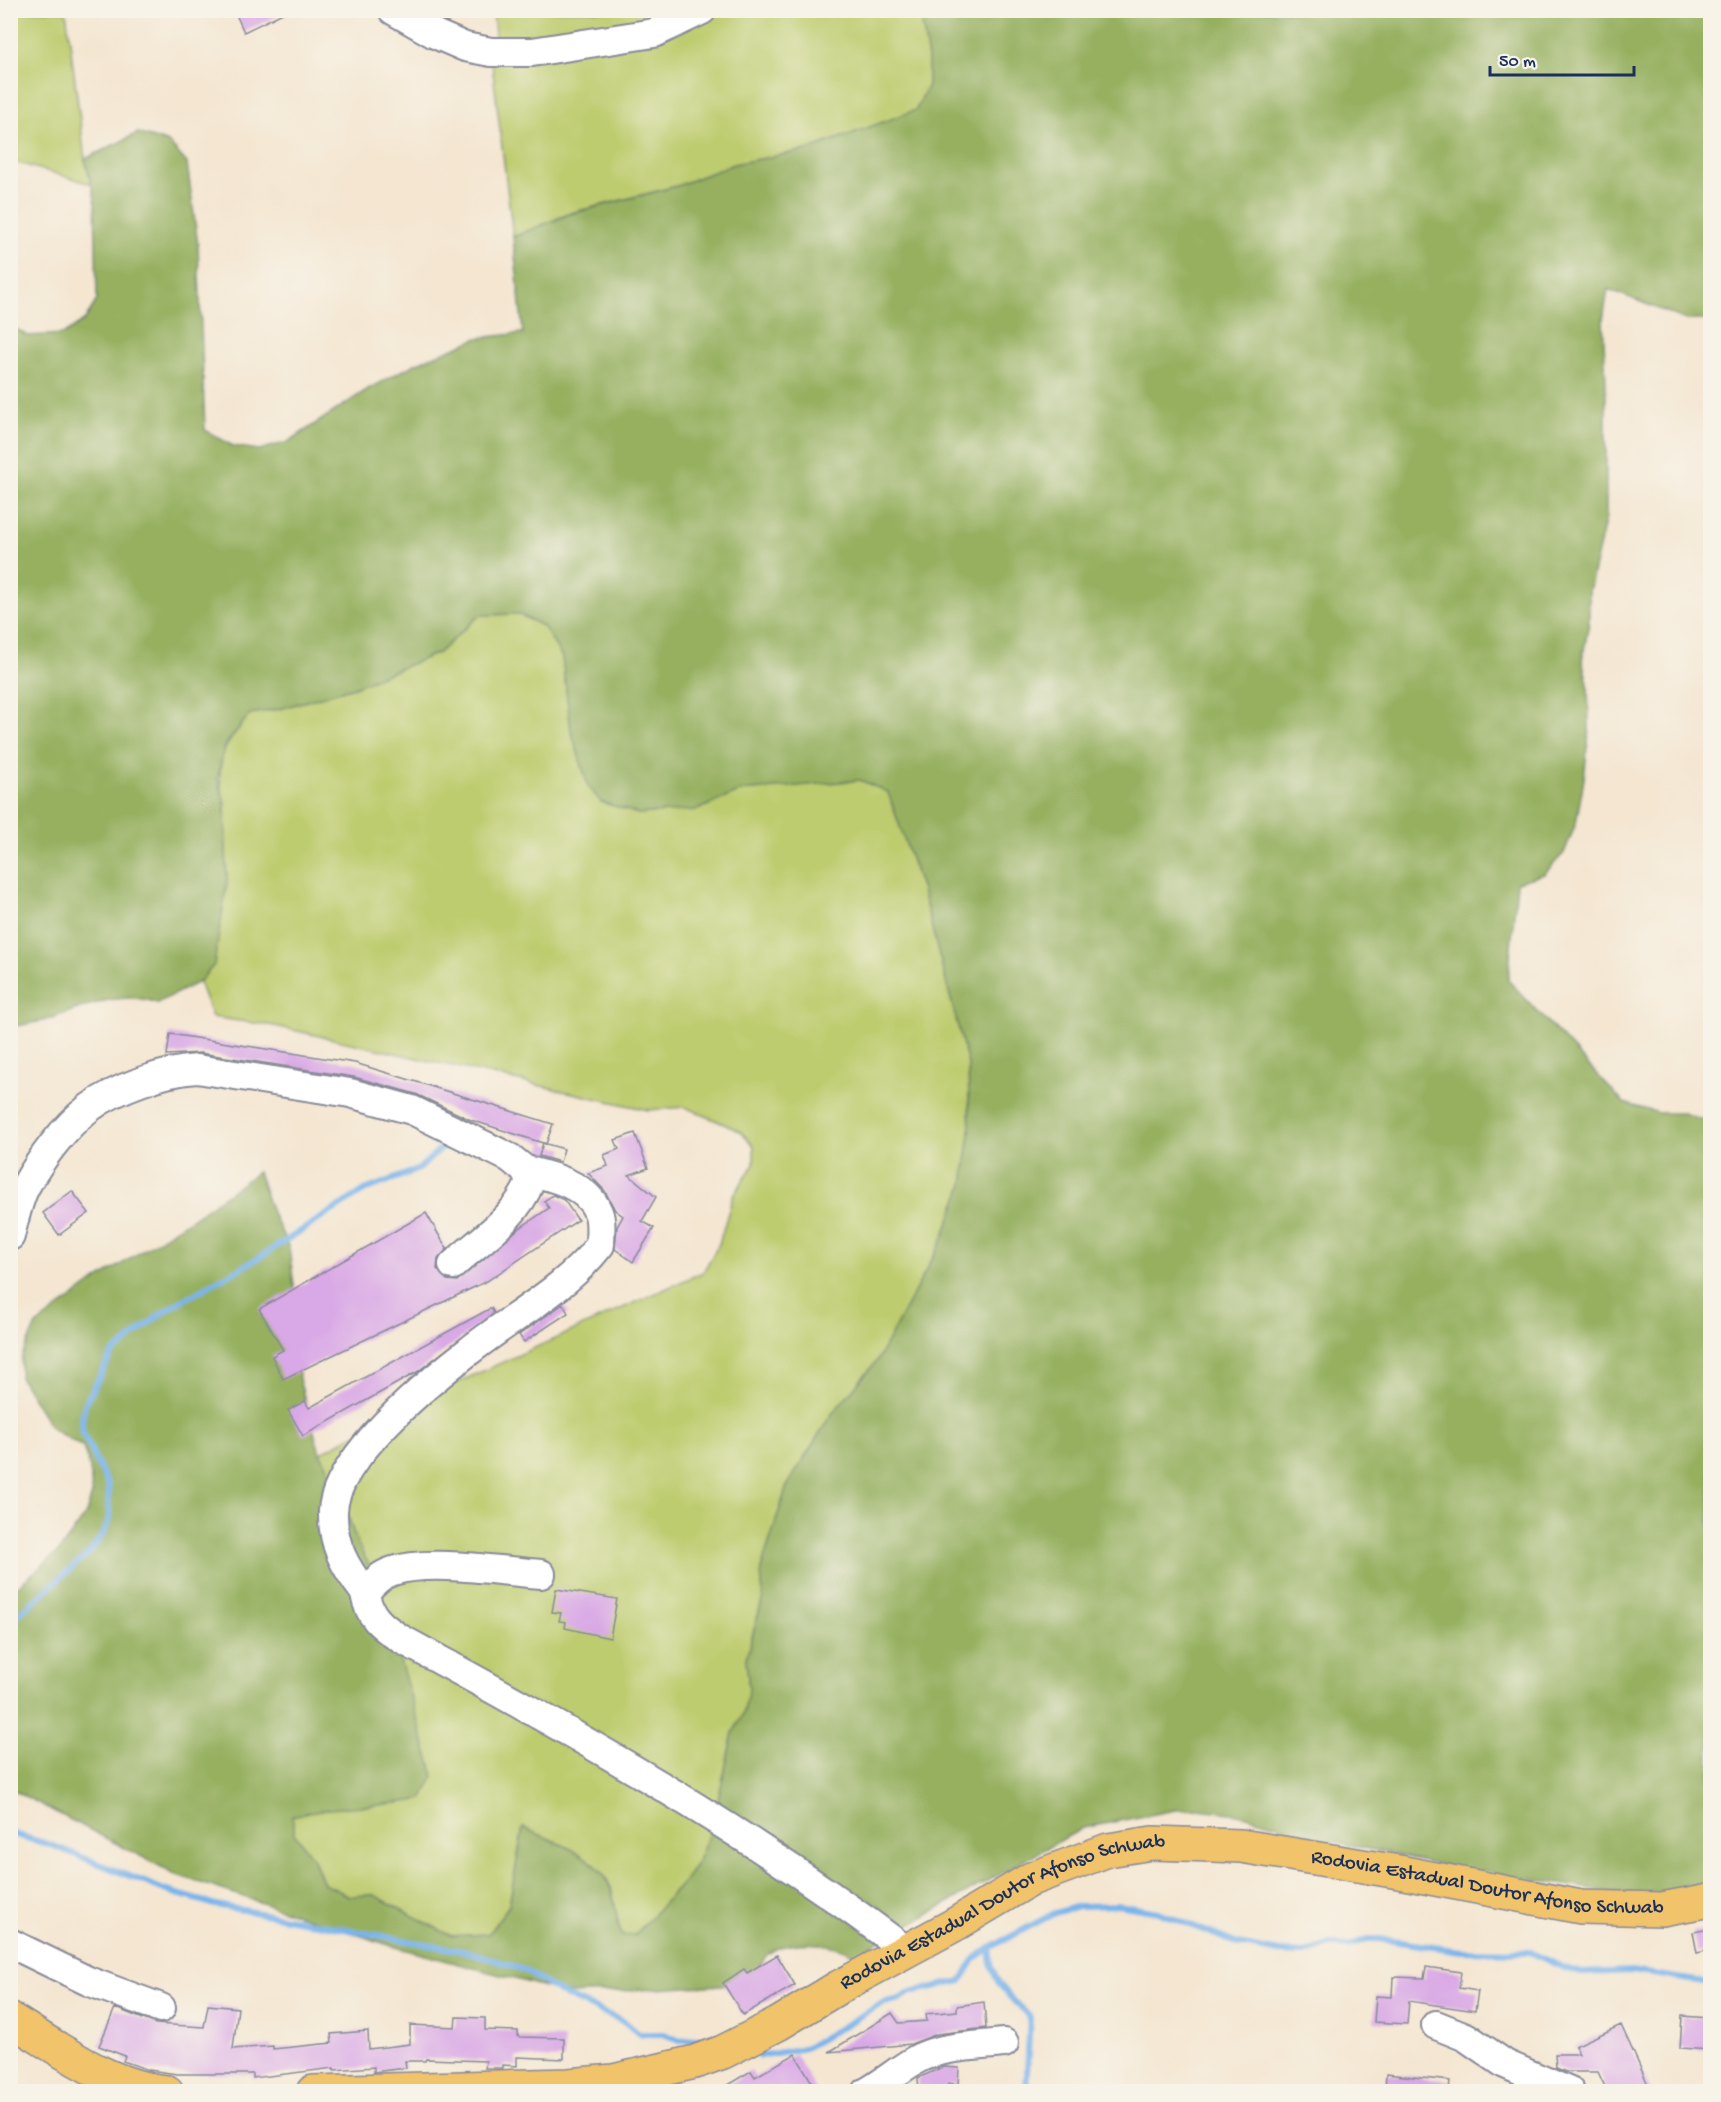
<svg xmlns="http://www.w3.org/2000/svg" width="1721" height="2102" font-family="'Gochi Hand',sans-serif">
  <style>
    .green { fill: #bdcc6e; stroke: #6c7e66; stroke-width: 1.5 }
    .forest { fill: #96b061; stroke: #587060; stroke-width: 1.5 }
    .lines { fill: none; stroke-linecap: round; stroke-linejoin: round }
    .stream { stroke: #7ab4eb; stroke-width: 6 }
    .building { fill: #d9a8e6 }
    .minor-casing { stroke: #888a98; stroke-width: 32 }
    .major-casing { stroke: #888a98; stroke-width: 36 }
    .minor { stroke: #fff; stroke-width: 28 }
    .major { stroke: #f1c36a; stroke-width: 33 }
    .labels { text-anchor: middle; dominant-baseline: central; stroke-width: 4.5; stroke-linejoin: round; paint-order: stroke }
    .street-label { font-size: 21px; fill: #1b2f5e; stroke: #f7f3e8 }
  </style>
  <rect width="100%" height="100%" fill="#f7f3e8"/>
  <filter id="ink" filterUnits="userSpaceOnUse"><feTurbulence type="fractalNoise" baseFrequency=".0167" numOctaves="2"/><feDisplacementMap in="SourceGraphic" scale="12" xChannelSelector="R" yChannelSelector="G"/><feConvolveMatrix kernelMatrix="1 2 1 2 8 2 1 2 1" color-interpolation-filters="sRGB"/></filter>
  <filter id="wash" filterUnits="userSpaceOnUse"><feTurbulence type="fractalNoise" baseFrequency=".008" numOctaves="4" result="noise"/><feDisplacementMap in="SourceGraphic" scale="24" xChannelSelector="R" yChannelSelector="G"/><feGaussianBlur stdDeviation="1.35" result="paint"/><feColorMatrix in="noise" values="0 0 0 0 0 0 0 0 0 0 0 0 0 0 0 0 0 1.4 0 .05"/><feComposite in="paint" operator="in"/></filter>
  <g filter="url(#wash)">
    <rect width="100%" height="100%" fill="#f4e6d1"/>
    <g class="green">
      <path d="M920 10 928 58V85L916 110 807 150 734 164 677 186 570 213 513 237 492 64 495 36 493 11Z"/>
      <path d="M10 11H66L85 159 91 184 11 161Z"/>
      <path d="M519 614 544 627 562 657 571 730 697 810 741 791 860 780 888 792 922 890 968 1064 970 1133 963 1185 941 1243 877 1361 831 1415 787 1486 761 1569 763 1598 746 1658 749 1689 744 1712 733 1733 713 1823 700 1857 686 1879 635 1935 622 1936C616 1921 616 1906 612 1891 602 1856 553 1841 523 1828L509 1905 488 1934 451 1936 374 1895 350 1896 324 1884 314 1860 295 1835 292 1816C334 1804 379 1808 422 1799L433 1775 338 1486 320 1453 421 1399 703 1272 719 1244 733 1196 754 1164V1146L740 1131 685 1107 648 1110 275 1026 212 1017 199 982 214 965 225 804C213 759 223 748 250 714L279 709 354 687 438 653 480 615Z"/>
    </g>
    <path class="forest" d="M920 11H1710V320H1686L1608 289 1603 320 1606 385V517L1589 591V623L1582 660 1588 683 1589 731 1584 779 1576 823 1564 853 1544 874 1517 882 1508 980 1624 1103 1659 1113H1683L1710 1122V1897L1648 1898 1442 1865 1332 1841 1239 1814 1198 1809 1175 1810 1083 1828 854 1955C835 1942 787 1938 768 1954 765 1956 763 1962 760 1965 754 1972 746 1978 739 1984L571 1994 392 1946 177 1875 11 1789V1592L60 1550 86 1514 92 1494 90 1468 83 1447 52 1429 20 1377 22 1356 36 1325 92 1283 193 1218 258 1172 271 1210 289 1248 295 1293 299 1379 320 1453 338 1486 356 1540 375 1577 434 1776 422 1799C380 1808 334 1804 292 1816L295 1835 314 1860 324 1884 349 1896 374 1895 451 1936 488 1934 509 1906 523 1828C553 1841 601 1855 611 1891 616 1906 616 1921 622 1936L635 1935 686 1879 700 1857 713 1823 733 1733 744 1712 749 1689 746 1658 763 1598 761 1569 787 1486 831 1415 877 1361 941 1243 963 1185 970 1133 968 1064 922 890 888 792 860 780 741 791 697 810 638 814 601 802 588 786 571 730 562 657 544 627 519 614 480 615 438 653 354 687 279 709 250 714 224 747 218 778 225 804 227 883 214 965 199 982 157 1003C119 988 79 1010 43 1021 33 1023 21 1025 11 1027V326L28 336 64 334 84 321 97 300 95 199 85 159 138 133 169 143 187 163 198 245 205 430 233 446 259 450 288 442 368 389 417 363 478 338 523 333 513 237 570 214 677 186 734 164 807 150 916 110 928 85V58Z"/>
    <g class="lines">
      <g class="stream">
        <path d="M10 1622 90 1552 105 1531 109 1518 108 1485 82 1431V1419L85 1404 111 1355 158 1316 180 1302 260 1257 365 1190 419 1169 440 1149 456 1142"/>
        <path d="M10 1833 54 1846 167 1891 216 1905 473 1953 524 1970 564 1995 625 2022 639 2034H664L680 2041 705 2038"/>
        <path d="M989 1948C992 1985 1006 1992 1030 2017L1026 2092"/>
        <path d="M760 2056 805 2048 883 2003 900 1999 911 1992 961 1981 975 1958 989 1948 1055 1913 1078 1906 1119 1905 1158 1912 1238 1944 1279 1952 1304 1953 1330 1944 1348 1946 1367 1939H1379L1461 1951 1530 1952 1564 1968 1582 1973 1632 1971 1710 1983"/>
      </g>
    </g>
    <g id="blocks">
      <g class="building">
        <path d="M234 10H289L244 32Z"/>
        <path d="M170 1034 355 1063 553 1124 546 1144 471 1120 416 1094 354 1077 200 1053 167 1055Z"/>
        <path d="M635 1133 648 1168 629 1175 656 1197 642 1221 654 1228 633 1262 615 1249 617 1227 623 1216 615 1210 605 1191 588 1173 608 1166 604 1155 619 1149 615 1140Z"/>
        <path d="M543 1143 564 1149 560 1162 539 1156Z"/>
        <path d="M72 1191 89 1213 59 1235 43 1213Z"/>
        <path d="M553 1195 564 1200 578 1220 487 1281 283 1379 272 1356 283 1350 259 1309 426 1213 447 1249 438 1259 437 1269 447 1280 457 1281 517 1230 549 1208 544 1201Z"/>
        <path d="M563 1304 568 1313 524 1342 519 1335Z"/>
        <path d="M491 1308 494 1313 417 1372 303 1436 288 1410 305 1401 309 1408Z"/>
        <path d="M556 1589 617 1599 610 1638 565 1628 566 1622 559 1621 561 1613 552 1612Z"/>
        <path d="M1710 1929V1950L1697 1953 1693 1932Z"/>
        <path d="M777 1955 795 1985 743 2015 723 1983 744 1969 747 1973Z"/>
        <path d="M1426 1967 1461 1972 1459 1988 1478 1991 1475 2011 1409 2001 1407 2024 1374 2022 1376 1996 1392 1997 1393 1977 1424 1978Z"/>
        <path d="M984 2002 986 2028 937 2034 911 2044 829 2052 892 2013 899 2023 927 2021 926 2014 957 2011V2006Z"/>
        <path d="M208 2005 238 2008 233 2049 273 2046V2049L332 2043 331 2034 368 2031 369 2049 410 2044V2025L455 2027 456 2017 485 2018V2030L518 2031V2037L564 2038V2059L517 2057V2066L503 2065V2068H485L486 2061 426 2059 425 2061H405L406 2068 381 2071 374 2072V2067L334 2070V2068L253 2078V2074H177L149 2070 123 2061 125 2056 99 2046 115 2008 156 2024 204 2027Z"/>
        <path d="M1682 2016 1710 2018V2050L1680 2048Z"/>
        <path d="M1621 2025 1651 2091H1607L1598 2072H1566L1556 2068 1555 2054H1579L1575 2046Z"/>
        <path d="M795 2054 817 2091H717L751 2071 755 2077Z"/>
        <path d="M943 2067 959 2068 958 2084 948 2083V2091H919L918 2078Z"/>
        <path d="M1386 2074 1450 2081 1449 2091H1385Z"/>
      </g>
    </g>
  </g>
  <g filter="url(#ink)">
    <use href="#blocks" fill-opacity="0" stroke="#888a98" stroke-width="1.5"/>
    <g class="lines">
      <defs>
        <g id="minor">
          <path d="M393 10 435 34 465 47 491 52H532L654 33 702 10"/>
          <path d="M10 1236C14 1220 18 1201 25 1187 40 1160 64 1127 89 1108 116 1088 164 1071 197 1069L350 1093 412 1110 510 1158 525 1170 530 1182C517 1217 480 1240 453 1265"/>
          <path d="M541 1574C500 1571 430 1559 393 1571 380 1575 372 1583 365 1593 368 1616 382 1627 401 1639 575 1733 749 1831 907 1951"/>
          <path d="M365 1593C345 1567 332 1545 333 1511 335 1458 429 1382 469 1351 512 1317 566 1289 600 1245 600 1235 602 1221 598 1212 587 1184 550 1176 525 1170"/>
          <path d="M10 1943 88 1981 161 2008"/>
          <path d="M1436 2025 1466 2037 1505 2064 1570 2092"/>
          <path d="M867 2092C885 2082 904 2065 921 2057 946 2046 977 2046 1004 2043"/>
        </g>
        <g id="major">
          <path d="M10 2019C58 2048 109 2087 167 2092"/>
          <path id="s1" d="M313 2092 569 2085 613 2081 695 2062 723 2052 778 2024 839 1987 954 1925 1031 1879 1108 1850 1152 1843 1241 1846 1399 1872 1581 1907 1662 1909 1710 1900"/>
        </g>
      </defs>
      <use href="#minor" class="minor-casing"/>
      <use href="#major" class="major-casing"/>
      <use href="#minor" class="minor"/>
      <use href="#major" class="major"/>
    </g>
  </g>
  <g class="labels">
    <g class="street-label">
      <text stroke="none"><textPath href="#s1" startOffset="1233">Rodovia Estadual Doutor Afonso Schwab</textPath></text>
      <text stroke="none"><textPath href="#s1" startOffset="729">Rodovia Estadual Doutor Afonso Schwab</textPath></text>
    </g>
  </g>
  <rect width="1721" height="2102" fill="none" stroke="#f7f3e8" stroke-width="36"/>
  <path d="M1490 66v9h144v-9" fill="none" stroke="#1b2f5e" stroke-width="3"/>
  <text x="1499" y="66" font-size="18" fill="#1b2f5e" stroke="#f7f3e8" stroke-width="4.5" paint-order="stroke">50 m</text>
</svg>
